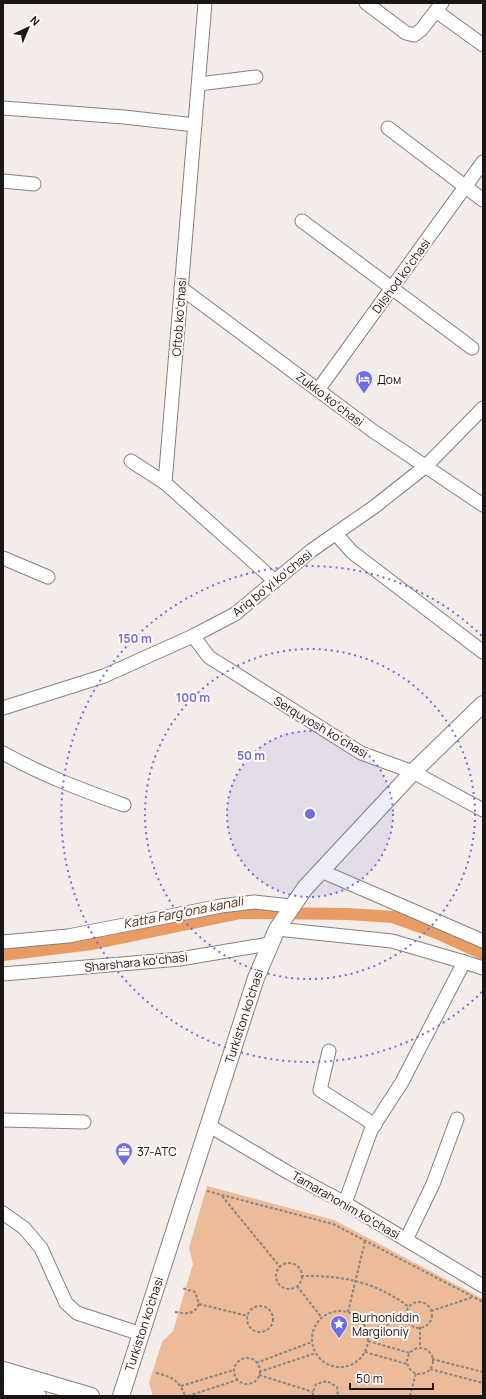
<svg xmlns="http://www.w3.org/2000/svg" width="486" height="1399" font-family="Manrope,sans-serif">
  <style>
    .green { fill: #ebbb9a }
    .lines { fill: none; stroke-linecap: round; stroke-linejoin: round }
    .canal { stroke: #e89c63; stroke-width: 12 }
    .minor-casing { stroke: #87817d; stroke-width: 15 }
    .major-casing { stroke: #87817d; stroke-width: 18 }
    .path { stroke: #8a8582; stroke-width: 2; stroke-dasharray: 3 2; stroke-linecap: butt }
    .minor { stroke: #fff; stroke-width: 13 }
    .major { stroke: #fff; stroke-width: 16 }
    .ring { fill: none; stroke: #6e6de7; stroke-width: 2; stroke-dasharray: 2 4 }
    .labels { text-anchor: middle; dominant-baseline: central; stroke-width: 4; stroke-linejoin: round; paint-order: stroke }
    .street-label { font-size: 12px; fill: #191615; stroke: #fffaf7 }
    .poi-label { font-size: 12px; fill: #191615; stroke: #fffaf7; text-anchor: start }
    .water-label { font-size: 13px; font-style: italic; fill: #4f2f17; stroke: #fffaf7 }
    .centre { fill: #6e6de7; stroke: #fffaf7; stroke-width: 2 }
    .ring-label { font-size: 12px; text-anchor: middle; font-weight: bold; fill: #6e6de7; stroke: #fffaf7; stroke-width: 4; stroke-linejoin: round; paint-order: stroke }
  </style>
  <rect width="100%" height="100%" fill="#f3ece8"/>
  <path class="green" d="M207 1186 334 1220 483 1299V1396H153L149 1383 162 1342 173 1331 193 1264 189 1248Z"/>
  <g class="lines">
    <path class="canal" d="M3 955 92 944 241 913 348 914 393 917 437 933 483 954"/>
    <defs>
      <g id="minor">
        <path d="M205 3 165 483 275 581"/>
        <path d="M366 3 406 33 414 35 421 30 442 3"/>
        <path d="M436 11 483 45"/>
        <path d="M199 84 256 77"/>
        <path d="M3 108 124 117 195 125"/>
        <path d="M388 128 483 200"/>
        <path d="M3 181 34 184"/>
        <path d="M302 221 472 348"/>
        <path d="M181 288 373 431 483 505"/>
        <path d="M318 390 483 162"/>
        <path d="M131 461 165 483"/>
        <path d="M336 534 352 552 483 652"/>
        <path d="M3 558 48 577"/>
        <path d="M193 636 209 657 361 753 413 772 483 810"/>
        <path d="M3 708 104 676 193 636 235 614 312 550 374 507 426 466 483 408"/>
        <path d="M3 753C42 775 82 790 124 805"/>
        <path d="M321 871 483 941"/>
        <path d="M277 929 392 941 464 962 402 1082 371 1130 345 1203"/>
        <path d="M3 942 68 936 221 906 254 902 291 906"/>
        <path d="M464 962 483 968"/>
        <path d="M3 974 180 959 269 944"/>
        <path d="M329 1051 320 1090 375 1125"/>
        <path d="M3 1120 84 1122"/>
        <path d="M208 1125 289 1173 345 1203 483 1286"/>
        <path d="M3 1213 24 1228 41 1248 66 1303 77 1313 141 1334"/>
        <path d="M406 1240 433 1184 457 1119"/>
      </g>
      <g id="major">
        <path d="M3 1370 91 1396"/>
        <path d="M3 1386 38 1396"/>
        <path d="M121 1396 256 978 277 929 305 888 413 772 483 704"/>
      </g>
    </defs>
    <use href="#minor" class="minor-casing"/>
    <use href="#major" class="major-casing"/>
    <g class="path">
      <path d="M207 1191 333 1224 483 1302"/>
      <path d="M222 1196 280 1267"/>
      <circle cx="289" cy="1276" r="13"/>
      <path d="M301 1276C342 1275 376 1282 409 1307"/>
      <path d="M297 1286 322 1318"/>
      <circle cx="419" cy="1315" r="13"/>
      <path d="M199 1304 248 1316"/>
      <circle cx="260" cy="1319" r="13"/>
      <circle cx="340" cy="1339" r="28"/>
      <path d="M431 1311 473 1297"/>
      <path d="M175 1312C186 1314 194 1315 199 1304L195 1292 182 1288"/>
      <path d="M348 1312 365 1241"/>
      <path d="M420 1327V1348"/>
      <path d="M367 1331 407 1318"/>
      <path d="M368 1341 410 1353"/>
      <circle cx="420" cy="1361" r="13"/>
      <path d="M365 1352 407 1364"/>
      <circle cx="247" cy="1371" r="13"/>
      <path d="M432 1359 483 1372"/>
      <path d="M256 1363 312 1342"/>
      <path d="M430 1369 483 1383"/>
      <path d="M259 1372 316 1353"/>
      <path d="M156 1373C171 1376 180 1381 185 1396"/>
      <path d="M259 1375 313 1392"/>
      <path d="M181 1386 234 1370"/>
      <path d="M188 1396 237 1380"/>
      <path d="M313 1396V1392L316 1384 327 1381 337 1387 338 1396"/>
      <path d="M410 1396 416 1373"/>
    </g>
    <use href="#minor" class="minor"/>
    <use href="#major" class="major"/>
  </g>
  <circle cx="310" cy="814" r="83" fill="#6e6de7" fill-opacity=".12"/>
  <g class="ring">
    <circle cx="310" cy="814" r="83"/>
    <circle cx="310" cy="814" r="165"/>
    <path d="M482 992A248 248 0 1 1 482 636"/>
  </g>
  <defs>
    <symbol id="hotel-pin" viewBox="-11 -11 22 30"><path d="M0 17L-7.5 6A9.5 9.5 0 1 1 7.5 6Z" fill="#6e6de7" stroke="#fffaf7"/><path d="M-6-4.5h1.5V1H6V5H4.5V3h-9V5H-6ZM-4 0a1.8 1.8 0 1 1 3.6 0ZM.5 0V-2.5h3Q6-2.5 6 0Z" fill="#fff"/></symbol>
    <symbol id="office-pin" viewBox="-11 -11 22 30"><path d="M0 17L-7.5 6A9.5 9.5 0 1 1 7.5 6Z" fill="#6e6de7" stroke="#fffaf7"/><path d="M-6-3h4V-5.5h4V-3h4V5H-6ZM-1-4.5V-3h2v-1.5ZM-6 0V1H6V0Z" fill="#fff"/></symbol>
    <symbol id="sight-pin" viewBox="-11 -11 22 30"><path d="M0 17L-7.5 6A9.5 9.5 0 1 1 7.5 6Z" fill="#6e6de7" stroke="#fffaf7"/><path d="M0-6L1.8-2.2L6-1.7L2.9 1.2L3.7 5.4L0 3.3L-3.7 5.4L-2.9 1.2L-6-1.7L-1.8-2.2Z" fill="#fff"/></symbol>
  </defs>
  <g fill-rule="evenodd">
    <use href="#hotel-pin" x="354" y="369" width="20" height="27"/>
    <use href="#office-pin" x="114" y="1141" width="20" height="27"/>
    <use href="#sight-pin" x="329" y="1314" width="20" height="27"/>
  </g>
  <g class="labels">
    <g class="street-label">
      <text transform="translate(401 276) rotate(-54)">Dilshod koʻchasi</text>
      <text transform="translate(179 317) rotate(-86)">Oftob koʻchasi</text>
      <text transform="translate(330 399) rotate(37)">Zukko koʻchasi</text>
      <text transform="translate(272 583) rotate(-39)">Ariq boʻyi koʻchasi</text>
      <text transform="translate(321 727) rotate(31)">Serquyosh koʻchasi</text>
      <text transform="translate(136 962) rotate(-6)">Sharshara koʻchasi</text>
      <text transform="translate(244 1016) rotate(-72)">Turkiston ko’chasi</text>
      <text transform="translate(346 1205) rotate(30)">Tamarahonim koʻchasi</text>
      <text transform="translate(144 1324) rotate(-72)">Turkiston ko’chasi</text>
    </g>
    <g class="poi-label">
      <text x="377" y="379">Дом</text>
      <text x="137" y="1151">37-АТС</text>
      <text x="352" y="1317">Burhoniddin<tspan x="352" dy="14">Margiloniy</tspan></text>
    </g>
    <g class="water-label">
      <text transform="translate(183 912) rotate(-11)">Katta Farg'ona kanali</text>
    </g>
  </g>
  <circle cx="310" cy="814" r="6" class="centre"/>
  <g class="ring-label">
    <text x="135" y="643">150 m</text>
    <text x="193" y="702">100 m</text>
    <text x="251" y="760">50 m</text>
  </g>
  <rect width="486" height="1399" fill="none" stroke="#191615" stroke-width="8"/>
  <g transform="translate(28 28) rotate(44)" stroke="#fffaf7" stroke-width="3" paint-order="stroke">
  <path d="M0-3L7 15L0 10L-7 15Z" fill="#191615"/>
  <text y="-6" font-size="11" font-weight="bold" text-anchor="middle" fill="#191615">N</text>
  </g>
  <path d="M350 1383v6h83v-6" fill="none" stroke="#191615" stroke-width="2"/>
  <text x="356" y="1383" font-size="12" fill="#191615" stroke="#fffaf7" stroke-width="3" paint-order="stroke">50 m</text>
</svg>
